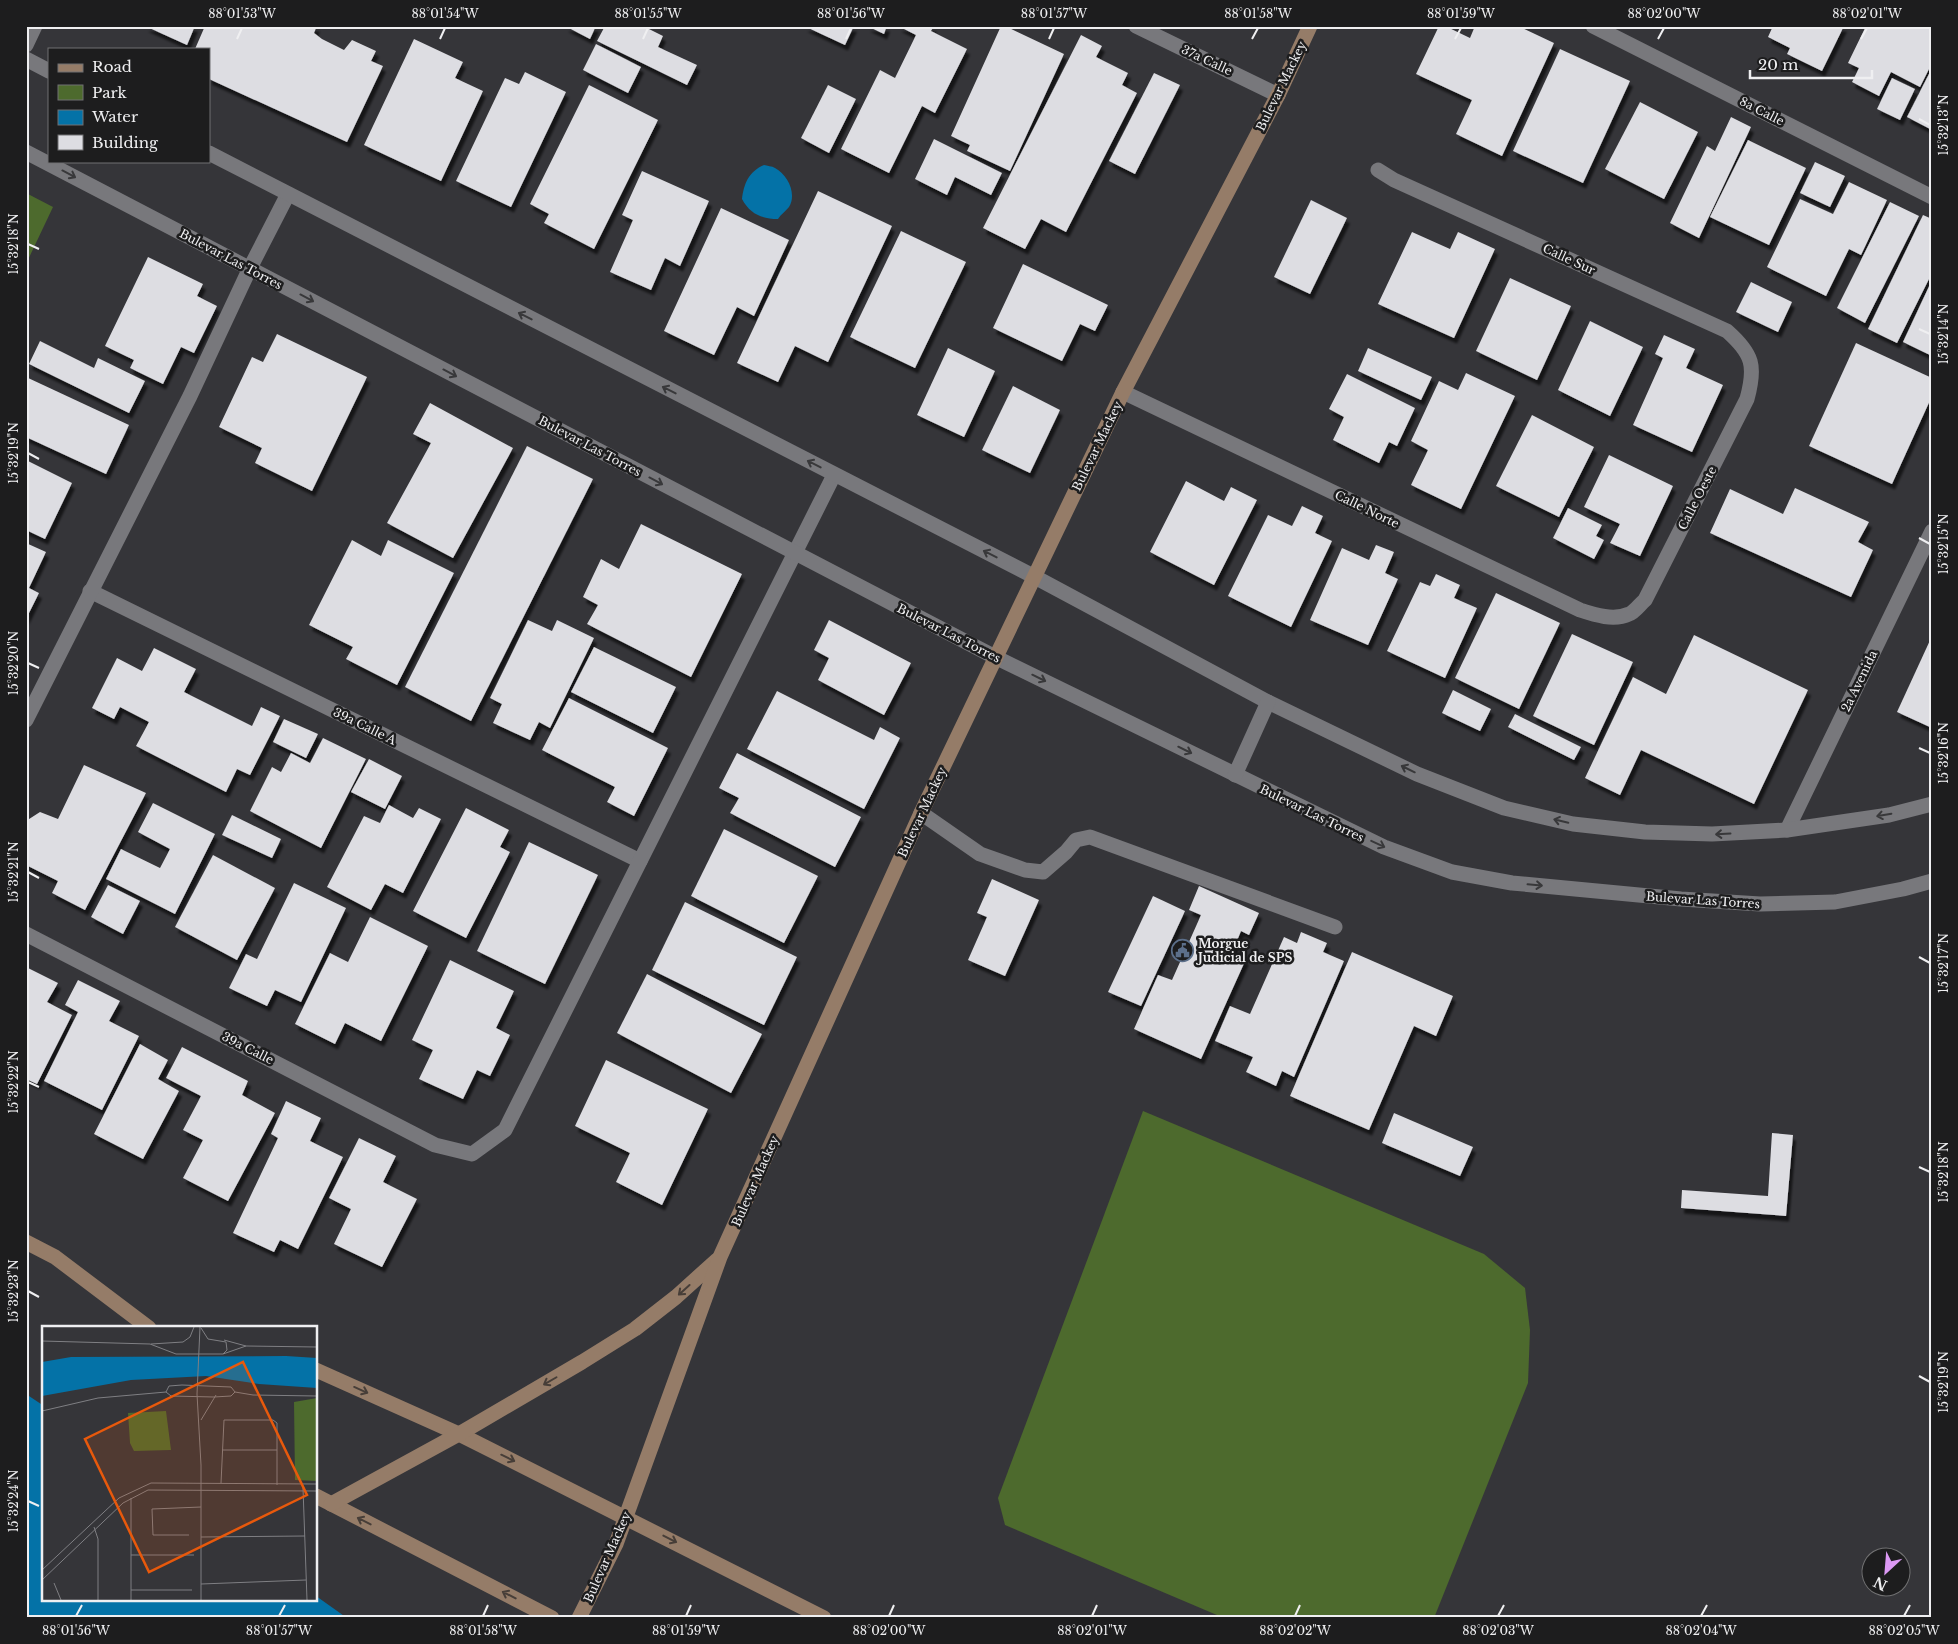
<svg xmlns="http://www.w3.org/2000/svg" width="1958" height="1644" font-family="'Libre Baskerville',serif">
  <style>
    .green { fill: #4d6a2d }
    .water { fill: #0472a7 }
    .building { fill: #dddde2; filter: url(#shadow) }
    .lines { fill: none; stroke-linecap: round; stroke-linejoin: round }
    .service { stroke: #78787c; stroke-width: 15 }
    .minor { stroke: #78787c; stroke-width: 15 }
    .tertiary { stroke: #78787c; stroke-width: 15 }
    .secondary { stroke: #957c68; stroke-width: 15 }
    .oneway { stroke: #38383a }
    .oneway2 { stroke: #473e38 }
    .ticks { fill: none; stroke: #efeff1; stroke-width: 2 }
    .labels { text-anchor: middle; dominant-baseline: central; stroke-width: 5; stroke-linejoin: round; paint-order: stroke }
    .street-label { font-size: 12px; fill: #efeff1; stroke: #1d1d1e }
    .poi-label { font-size: 12px; font-weight: bold; fill: #efeff1; stroke: #1d1d1e; text-anchor: start }
    .inset-road { fill: none; stroke: #7f7f83; stroke-width: 1 }
    .view { fill: #e8590c; fill-opacity: 0.15; stroke: #e8590c; stroke-width: 2.5 }
    .inset-edge { fill: none; stroke: #efeff1; stroke-width: 2.5 }
    .neatline { fill: none; stroke: #efeff1; stroke-width: 2 }
    .ticks-label { font-size: 12px; text-anchor: middle; fill: #efeff1 }
  </style>
  <defs>
    <filter id="shadow"><feDropShadow dx="3" dy="5.5" stdDeviation="1" flood-color="#0009"/></filter>
  </defs>
  <rect width="100%" height="100%" fill="#353539"/>
  <g class="green">
    <path d="M26 193 53 207 26 264Z"/>
    <path d="M1143 1111 1484 1254 1525 1288 1530 1330 1528 1383 1434 1618H1224L1005 1525 998 1498Z"/>
  </g>
  <g class="water">
    <path d="M764 165C767 166 772 166 775 168 788 175 797 194 789 207 786 211 781 214 778 219 762 219 750 214 742 199 744 184 748 172 764 165Z"/>
    <path d="M26 1394 44 1406V1600H316V1596L347 1618H26Z"/>
  </g>
  <g class="building">
    <path d="M145 26H195L187 45Z"/>
    <path d="M205 26H317L314 33 322 39 344 50 352 40 376 51 371 61 383 66 347 142 209 79V49H195Z"/>
    <path d="M565 26H596L590 39Z"/>
    <path d="M605 26H643L663 36 658 47 697 65 687 85 597 41Z"/>
    <path d="M804 26H854L845 45Z"/>
    <path d="M867 26H887L884 34Z"/>
    <path d="M898 26H934L931 31 967 49 935 113 922 106 889 173 841 149 880 70 895 78 916 35Z"/>
    <path d="M1001 26H1005L1064 54 1010 171 967 151 970 145 951 136Z"/>
    <path d="M1439 26H1445L1470 38 1475 26H1518L1554 43 1502 156 1456 134 1472 100 1416 74Z"/>
    <path d="M1773 26H1844L1822 71 1787 54 1790 48 1768 37Z"/>
    <path d="M1866 26H1932V63L1920 87 1891 72 1879 96 1852 82 1859 68 1848 63Z"/>
    <path d="M1081 35 1102 46 1096 57 1128 73 1122 85 1137 93 1066 232 1041 219 1025 249 983 228Z"/>
    <path d="M414 39 463 62 455 78 483 91 441 181 364 145Z"/>
    <path d="M596 44 641 67 628 93 583 70Z"/>
    <path d="M1560 49 1630 81 1583 183 1513 151Z"/>
    <path d="M1932 68V130L1907 117Z"/>
    <path d="M525 72 566 92 511 207 456 181 505 78 519 84Z"/>
    <path d="M1154 73 1180 85 1135 174 1109 161Z"/>
    <path d="M1892 78 1915 89 1900 120 1877 109Z"/>
    <path d="M589 85 658 120 594 249 544 223 549 214 530 204Z"/>
    <path d="M828 85 856 99 829 153 801 138Z"/>
    <path d="M1640 102 1698 132 1664 199 1605 169Z"/>
    <path d="M1731 117 1751 127 1699 238 1670 223 1707 146 1715 151Z"/>
    <path d="M934 139 1002 173 991 195 955 177 947 195 915 179Z"/>
    <path d="M1748 140 1806 168 1769 245 1710 217Z"/>
    <path d="M1815 162 1845 176 1830 207 1800 193Z"/>
    <path d="M642 171 709 201 680 266 665 258 651 290 610 272 633 220 622 215Z"/>
    <path d="M1849 182 1887 200 1861 255 1849 249 1826 296 1767 267 1800 199 1833 214Z"/>
    <path d="M818 191 892 226 828 362 795 346 778 382 737 363Z"/>
    <path d="M1311 200 1347 218 1310 294 1274 277Z"/>
    <path d="M1890 202 1919 216 1865 323 1837 308Z"/>
    <path d="M721 208 789 240 754 316 737 307 714 355 664 331Z"/>
    <path d="M1923 215 1932 219V273L1897 343 1868 329Z"/>
    <path d="M901 231 966 262 915 368 850 337Z"/>
    <path d="M1412 232 1450 249 1458 232 1495 249 1454 338 1378 304Z"/>
    <path d="M148 257 203 284 197 296 217 306 194 353 181 347 163 384 130 368 134 360 105 346Z"/>
    <path d="M1023 264 1108 305 1095 331 1080 324 1062 361 993 328Z"/>
    <path d="M1510 278 1571 306 1537 380 1476 351Z"/>
    <path d="M1932 280V356L1903 342Z"/>
    <path d="M1751 282 1792 302 1778 332 1736 312Z"/>
    <path d="M1590 321 1643 347 1610 416 1558 390Z"/>
    <path d="M277 334 367 377 312 491 255 463 262 448 219 427 252 357 263 362Z"/>
    <path d="M1664 335 1695 349 1686 368 1723 385 1692 452 1633 425 1663 358 1655 354Z"/>
    <path d="M40 341 94 368 98 358 145 381 129 413 29 364Z"/>
    <path d="M1856 343 1932 378V396L1892 484 1809 446Z"/>
    <path d="M948 348 995 371 964 437 917 415Z"/>
    <path d="M1368 348 1432 377 1421 400 1358 371Z"/>
    <path d="M1466 373 1515 396 1461 509 1411 485 1428 450 1411 441 1439 381 1458 390Z"/>
    <path d="M1347 374 1415 408 1397 446 1389 442 1379 463 1333 440 1344 417 1329 409Z"/>
    <path d="M26 377 129 425 106 474 26 437Z"/>
    <path d="M1013 386 1060 410 1030 473 982 450Z"/>
    <path d="M430 403 513 448 453 558 387 523 431 443 413 434Z"/>
    <path d="M1532 415 1594 447 1559 517 1496 486Z"/>
    <path d="M527 446 593 479 471 721 405 687Z"/>
    <path d="M1609 455 1673 486 1640 556 1610 543 1620 524 1584 507Z"/>
    <path d="M26 460 72 483 45 539 26 530Z"/>
    <path d="M1186 481 1224 501 1231 487 1257 500 1214 585 1150 552Z"/>
    <path d="M1795 488 1869 522 1858 542 1873 550 1851 597 1710 533 1730 489 1783 514Z"/>
    <path d="M1302 506 1323 516 1315 533 1332 541 1291 627 1228 596 1268 515 1292 526Z"/>
    <path d="M1568 508 1602 525 1596 536 1604 540 1594 559 1553 538Z"/>
    <path d="M641 524 742 574 691 677 587 624 598 605 583 597 601 559 619 569Z"/>
    <path d="M352 540 381 556 388 540 454 573 397 685 346 659 353 647 309 625Z"/>
    <path d="M26 543 46 552 29 588 39 593 26 619Z"/>
    <path d="M1376 545 1394 552 1385 573 1398 579 1368 645 1310 620 1342 548 1369 560Z"/>
    <path d="M1436 574 1460 585 1454 598 1477 608 1445 678 1387 651 1420 582 1430 586Z"/>
    <path d="M1496 593 1560 623 1519 709 1455 678Z"/>
    <path d="M528 620 552 631 557 620 594 638 550 728 539 722 530 740 493 723 502 704 490 698Z"/>
    <path d="M829 620 911 663 884 715 818 680 829 658 814 650Z"/>
    <path d="M1572 634 1633 662 1594 745 1533 716Z"/>
    <path d="M1694 635 1808 690 1754 804 1641 750 1620 795 1585 778 1633 677 1666 694Z"/>
    <path d="M1932 636V728L1897 712Z"/>
    <path d="M594 647 676 687 653 733 571 692Z"/>
    <path d="M154 648 196 669 184 692 252 726 261 707 280 716 250 775 237 769 226 792 136 746 149 722 120 707 114 719 92 708 117 658 142 671Z"/>
    <path d="M1453 690 1491 709 1480 731 1442 713Z"/>
    <path d="M777 691 874 740 880 727 900 738 864 809 747 749Z"/>
    <path d="M569 698 668 748 634 816 607 802 615 787 542 750Z"/>
    <path d="M1515 714 1581 747 1574 760 1508 727Z"/>
    <path d="M284 719 318 734 306 758 273 742Z"/>
    <path d="M323 738 366 759 321 848 250 811 272 767 281 772 291 753 310 763Z"/>
    <path d="M737 753 861 817 835 867 730 813 739 798 719 788Z"/>
    <path d="M369 759 402 776 385 809 351 792Z"/>
    <path d="M84 765 146 793 85 910 52 893 58 881 26 865V821L40 812 58 819Z"/>
    <path d="M153 803 215 834 175 914 106 879 121 849 160 868 170 849 138 832Z"/>
    <path d="M389 805 413 818 419 808 441 819 403 893 385 884 371 910 327 887 364 816 380 823Z"/>
    <path d="M466 808 509 830 500 847 510 852 466 938 413 911Z"/>
    <path d="M232 815 281 839 272 858 222 835Z"/>
    <path d="M724 829 818 876 784 943 691 896Z"/>
    <path d="M529 842 598 875 545 984 477 951Z"/>
    <path d="M213 855 275 888 237 960 175 927Z"/>
    <path d="M992 879 1039 900 1005 976 968 960 987 917 977 913Z"/>
    <path d="M294 883 346 908 301 1002 275 990 267 1006 229 988 246 954 257 959Z"/>
    <path d="M108 885 140 901 123 934 91 917Z"/>
    <path d="M1199 886 1259 913 1249 935 1241 931 1232 953 1246 959 1201 1059 1134 1029 1158 975 1172 980 1201 915 1189 910Z"/>
    <path d="M1153 896 1185 911 1141 1006 1108 992Z"/>
    <path d="M685 902 797 957 764 1025 652 970Z"/>
    <path d="M370 917 428 946 381 1041 345 1023 335 1044 295 1024 330 953 348 962Z"/>
    <path d="M1301 932 1327 943 1323 952 1344 961 1294 1077 1282 1071 1276 1086 1246 1072 1253 1057 1215 1041 1230 1006 1250 1014 1284 937 1297 943Z"/>
    <path d="M1352 952 1453 996 1436 1036 1414 1026 1369 1130 1290 1096Z"/>
    <path d="M450 960 514 991 496 1028 510 1035 490 1076 477 1070 463 1099 419 1079 433 1050 412 1040Z"/>
    <path d="M26 967 58 983 47 1002 72 1015 37 1084 26 1079Z"/>
    <path d="M647 974 762 1034 731 1093 617 1033Z"/>
    <path d="M78 980 120 1001 109 1021 139 1036 102 1110 44 1081 78 1012 65 1005Z"/>
    <path d="M140 1044 168 1060 158 1079 179 1091 143 1159 94 1134Z"/>
    <path d="M182 1047 248 1081 242 1095 275 1113 228 1201 183 1178 203 1140 183 1130 201 1096 166 1078Z"/>
    <path d="M606 1060 708 1109 662 1205 616 1182 630 1153 575 1126Z"/>
    <path d="M286 1101 321 1118 310 1141 343 1157 298 1249 280 1240 274 1252 233 1233 278 1138 271 1134Z"/>
    <path d="M1394 1113 1473 1147 1460 1176 1382 1143Z"/>
    <path d="M1772 1133 1793 1135 1786 1216 1681 1208 1682 1190 1768 1196Z"/>
    <path d="M359 1138 396 1156 383 1182 417 1199 382 1267 334 1244 351 1209 329 1198Z"/>
  </g>
  <g class="lines">
    <path class="service" d="M921 813 980 854 1025 870 1043 872 1066 852 1076 840 1090 837 1335 927"/>
    <g class="minor">
      <path d="M1136 26 1278 95"/>
      <path d="M1593 26 1932 197"/>
      <path d="M26 45 35 26"/>
      <path d="M1123 392 1580 610C1595 615 1614 621 1629 614 1635 612 1640 604 1645 600L1747 399C1756 366 1753 354 1727 331L1394 180 1378 170"/>
      <path d="M90 591 640 861"/>
      <path d="M26 720 190 396 250 268 288 194"/>
      <path d="M1787 830 1932 531"/>
      <path d="M26 934 435 1145 472 1154 505 1130 834 475"/>
    </g>
    <g class="tertiary">
      <path d="M26 59 49 71"/>
      <path d="M26 152 995 657 1384 847 1452 872 1512 883 1681 899 1760 904 1835 902 1903 889 1932 881"/>
      <path d="M209 153 1033 576 1268 702 1417 774 1504 808 1573 824 1645 832 1712 834 1787 830 1889 815 1932 804"/>
      <path d="M1235 775 1268 702"/>
    </g>
    <g class="secondary">
      <path d="M26 1242 55 1257 149 1328"/>
      <path d="M316 1370 459 1434 824 1618"/>
      <path d="M316 1496 552 1618"/>
      <path d="M331 1504 459 1434 582 1362 635 1329 676 1297 717 1260"/>
      <path d="M579 1618 616 1544 720 1257 921 813 1123 392 1278 95 1310 26"/>
    </g>
  </g>
  <defs><path id="oneway-shaft" d="M-6 0H5M1.5-3L5.5 0L1.5 3" fill="none" stroke-width="1.6" stroke-linecap="round" stroke-linejoin="round" transform="scale(1.25)"/></defs>
  <g class="oneway">
    <use href="#oneway-shaft" transform="translate(69 174) rotate(28)"/>
    <use href="#oneway-shaft" transform="translate(307 298) rotate(28)"/>
    <use href="#oneway-shaft" transform="translate(525 316) rotate(-153)"/>
    <use href="#oneway-shaft" transform="translate(450 373) rotate(28)"/>
    <use href="#oneway-shaft" transform="translate(669 390) rotate(-153)"/>
    <use href="#oneway-shaft" transform="translate(814 464) rotate(-153)"/>
    <use href="#oneway-shaft" transform="translate(656 481) rotate(28)"/>
    <use href="#oneway-shaft" transform="translate(990 554) rotate(-153)"/>
    <use href="#oneway-shaft" transform="translate(1039 678) rotate(26)"/>
    <use href="#oneway-shaft" transform="translate(1185 750) rotate(26)"/>
    <use href="#oneway-shaft" transform="translate(1408 769) rotate(-154)"/>
    <use href="#oneway-shaft" transform="translate(1884 815) rotate(170)"/>
    <use href="#oneway-shaft" transform="translate(1561 821) rotate(-167)"/>
    <use href="#oneway-shaft" transform="translate(1723 834) rotate(177)"/>
    <use href="#oneway-shaft" transform="translate(1378 844) rotate(25)"/>
    <use href="#oneway-shaft" transform="translate(1535 885) rotate(5)"/>
  </g>
  <g class="oneway2">
    <use href="#oneway-shaft" transform="translate(684 1290) rotate(138)"/>
    <use href="#oneway-shaft" transform="translate(550 1381) rotate(150)"/>
    <use href="#oneway-shaft" transform="translate(361 1390) rotate(24)"/>
    <use href="#oneway-shaft" transform="translate(508 1458) rotate(26)"/>
    <use href="#oneway-shaft" transform="translate(364 1521) rotate(-153)"/>
    <use href="#oneway-shaft" transform="translate(670 1539) rotate(27)"/>
    <use href="#oneway-shaft" transform="translate(509 1595) rotate(-153)"/>
  </g>
  <path class="ticks" d="M237 39 242 28M440 39 445 28M643 39 648 28M846 39 851 28M1049 39 1054 28M1252 39 1258 28M1455 39 1461 28M1658 39 1664 28M1861 39 1867 28M1919 119 1930 125M28 244 39 249M1919 329 1930 334M28 453 39 459M1919 538 1930 544M28 663 39 668M1919 748 1930 753M28 872 39 878M1919 957 1930 963M28 1082 39 1087M1919 1167 1930 1172M28 1291 39 1297M1919 1376 1930 1382M28 1501 39 1506M76 1616 82 1605M279 1616 285 1605M483 1616 488 1605M686 1616 691 1605M889 1616 894 1605M1092 1616 1097 1605M1295 1616 1300 1605M1498 1616 1504 1605M1701 1616 1707 1605M1904 1616 1910 1605"/>
  <defs>
    <symbol id="civic-ring" viewBox="-11 -11 22 22"><circle r="9.5" fill="#1d1d1e" stroke="#5c6f8a" stroke-width="1.5"/><path d="M-.6-6.5H3V-4.5H.6V-3L4-1V1h2V6H-6V1h2V-1L-.6-3ZM-1.2 2.5V6h2.4V2.5Z" fill="#5c6f8a"/></symbol>
  </defs>
  <g fill-rule="evenodd">
    <use href="#civic-ring" x="1170" y="938" width="25" height="25"/>
  </g>
  <g class="labels">
    <g class="street-label">
      <text transform="translate(1207 60) rotate(25)">37a Calle</text>
      <text transform="translate(1281 86) rotate(-64)">Bulevar Mackey</text>
      <text transform="translate(1762 111) rotate(27)">8a Calle</text>
      <text transform="translate(231 259) rotate(28)">Bulevar Las Torres</text>
      <text transform="translate(1569 259) rotate(25)">Calle Sur</text>
      <text transform="translate(590 446) rotate(28)">Bulevar Las Torres</text>
      <text transform="translate(1097 446) rotate(-64)">Bulevar Mackey</text>
      <text transform="translate(1697 498) rotate(-63)">Calle Oeste</text>
      <text transform="translate(1367 509) rotate(26)">Calle Norte</text>
      <text transform="translate(949 633) rotate(27)">Bulevar Las Torres</text>
      <text transform="translate(1859 681) rotate(-64)">2a Avenida</text>
      <text transform="translate(365 726) rotate(26)">39a Calle A</text>
      <text transform="translate(922 812) rotate(-65)">Bulevar Mackey</text>
      <text transform="translate(1312 813) rotate(26)">Bulevar Las Torres</text>
      <text transform="translate(1703 900) rotate(4)">Bulevar Las Torres</text>
      <text transform="translate(248 1048) rotate(27)">39a Calle</text>
      <text transform="translate(755 1181) rotate(-66)">Bulevar Mackey</text>
      <text transform="translate(607 1557) rotate(-66)">Bulevar Mackey</text>
    </g>
    <g class="poi-label">
      <text x="1198" y="943">Morgue<tspan x="1198" dy="14">Judicial de SPS</tspan></text>
    </g>
  </g>
  <g transform="translate(42 1326)">
    <rect width="275" height="275" fill="#353539"/>
    <path d="M275 72V155L253 154 252 76ZM124 85 129 124 92 125 88 117 86 87Z" fill="#4d6a2d"/>
    <path d="M244 30 275 32V62L217 58 164 50 89 54 0 70V36L29 31Z" fill="#0472a7"/>
    <path class="inset-road" d="M158 1 155 68 159 139V274M182 14 204 20 275 21M0 15 108 18 134 28H181L185 24 184 16 166 13 159 2M109 18 141 16 148 11 152 1M181 28 204 20M124 66 127 60 140 59 189 61 193 66M124 66 129 70 172 71 189 70 193 66M193 66 211 69 275 70M0 85 56 72 124 66M159 94 174 69M180 124H235M179 157 182 94H231L235 97V159M261 162 265 274M89 172V274M52 201 56 213V274M147 209H111L110 183 159 181M159 211 263 210M89 229H152M0 244 77 172 109 157 275 158M0 254 81 177 106 164 275 165M12 257 19 274M159 258 264 254M89 264H150"/>
    <path class="view" d="M201 36 265 169 107 246 43 113Z"/>
    <rect width="275" height="275" class="inset-edge"/>
  </g>
  <rect width="1958" height="1644" fill="none" stroke="#1d1d1e" stroke-width="55"/>
  <rect x="48" y="48" width="162" height="115" fill="#1d1d1e" stroke="#717172"/>
  <rect x="58" y="64" width="25" height="8" fill="#957c68" stroke="#717172"/>
  <text x="92" y="72" font-size="15" fill="#efeff1">Road</text>
  <rect x="58" y="85" width="25" height="15" fill="#4d6a2d" stroke="#717172"/>
  <text x="92" y="98" font-size="15" fill="#efeff1">Park</text>
  <rect x="58" y="110" width="25" height="15" fill="#0472a7" stroke="#717172"/>
  <text x="92" y="122" font-size="15" fill="#efeff1">Water</text>
  <rect x="58" y="135" width="25" height="15" fill="#dddde2" stroke="#717172"/>
  <text x="92" y="148" font-size="15" fill="#efeff1">Building</text>
  <g transform="translate(1886 1572) rotate(206)"><circle r="24" fill="#1d1d1e" stroke="#717172"/>
  <path d="M0-4L9 19L0 12L-9 19Z" fill="#dc99f4"/>
  <text y="-8" font-size="14" font-weight="bold" text-anchor="middle" fill="#efeff1">N</text>
  </g>
  <path d="M1750 70v8h122v-8" fill="none" stroke="#efeff1" stroke-width="2.5"/>
  <text x="1758" y="70" font-size="15" fill="#efeff1" stroke="#1d1d1e" stroke-width="4" paint-order="stroke">20 m</text>
  <rect x="28" y="28" width="1902" height="1588" class="neatline"/>
  <g class="ticks-label">
    <text x="242" y="18">88°01'53"W</text>
    <text x="445" y="18">88°01'54"W</text>
    <text x="648" y="18">88°01'55"W</text>
    <text x="851" y="18">88°01'56"W</text>
    <text x="1054" y="18">88°01'57"W</text>
    <text x="1258" y="18">88°01'58"W</text>
    <text x="1461" y="18">88°01'59"W</text>
    <text x="1664" y="18">88°02'00"W</text>
    <text x="1867" y="18">88°02'01"W</text>
    <text transform="translate(1944 125) rotate(-90)" y="4">15°32'13"N</text>
    <text transform="translate(14 244) rotate(-90)" y="4">15°32'18"N</text>
    <text transform="translate(1944 334) rotate(-90)" y="4">15°32'14"N</text>
    <text transform="translate(14 453) rotate(-90)" y="4">15°32'19"N</text>
    <text transform="translate(1944 544) rotate(-90)" y="4">15°32'15"N</text>
    <text transform="translate(14 663) rotate(-90)" y="4">15°32'20"N</text>
    <text transform="translate(1944 753) rotate(-90)" y="4">15°32'16"N</text>
    <text transform="translate(14 872) rotate(-90)" y="4">15°32'21"N</text>
    <text transform="translate(1944 963) rotate(-90)" y="4">15°32'17"N</text>
    <text transform="translate(14 1082) rotate(-90)" y="4">15°32'22"N</text>
    <text transform="translate(1944 1172) rotate(-90)" y="4">15°32'18"N</text>
    <text transform="translate(14 1291) rotate(-90)" y="4">15°32'23"N</text>
    <text transform="translate(1944 1382) rotate(-90)" y="4">15°32'19"N</text>
    <text transform="translate(14 1501) rotate(-90)" y="4">15°32'24"N</text>
    <text x="76" y="1635">88°01'56"W</text>
    <text x="279" y="1635">88°01'57"W</text>
    <text x="483" y="1635">88°01'58"W</text>
    <text x="686" y="1635">88°01'59"W</text>
    <text x="889" y="1635">88°02'00"W</text>
    <text x="1092" y="1635">88°02'01"W</text>
    <text x="1295" y="1635">88°02'02"W</text>
    <text x="1498" y="1635">88°02'03"W</text>
    <text x="1701" y="1635">88°02'04"W</text>
    <text x="1904" y="1635">88°02'05"W</text>
  </g>
</svg>
